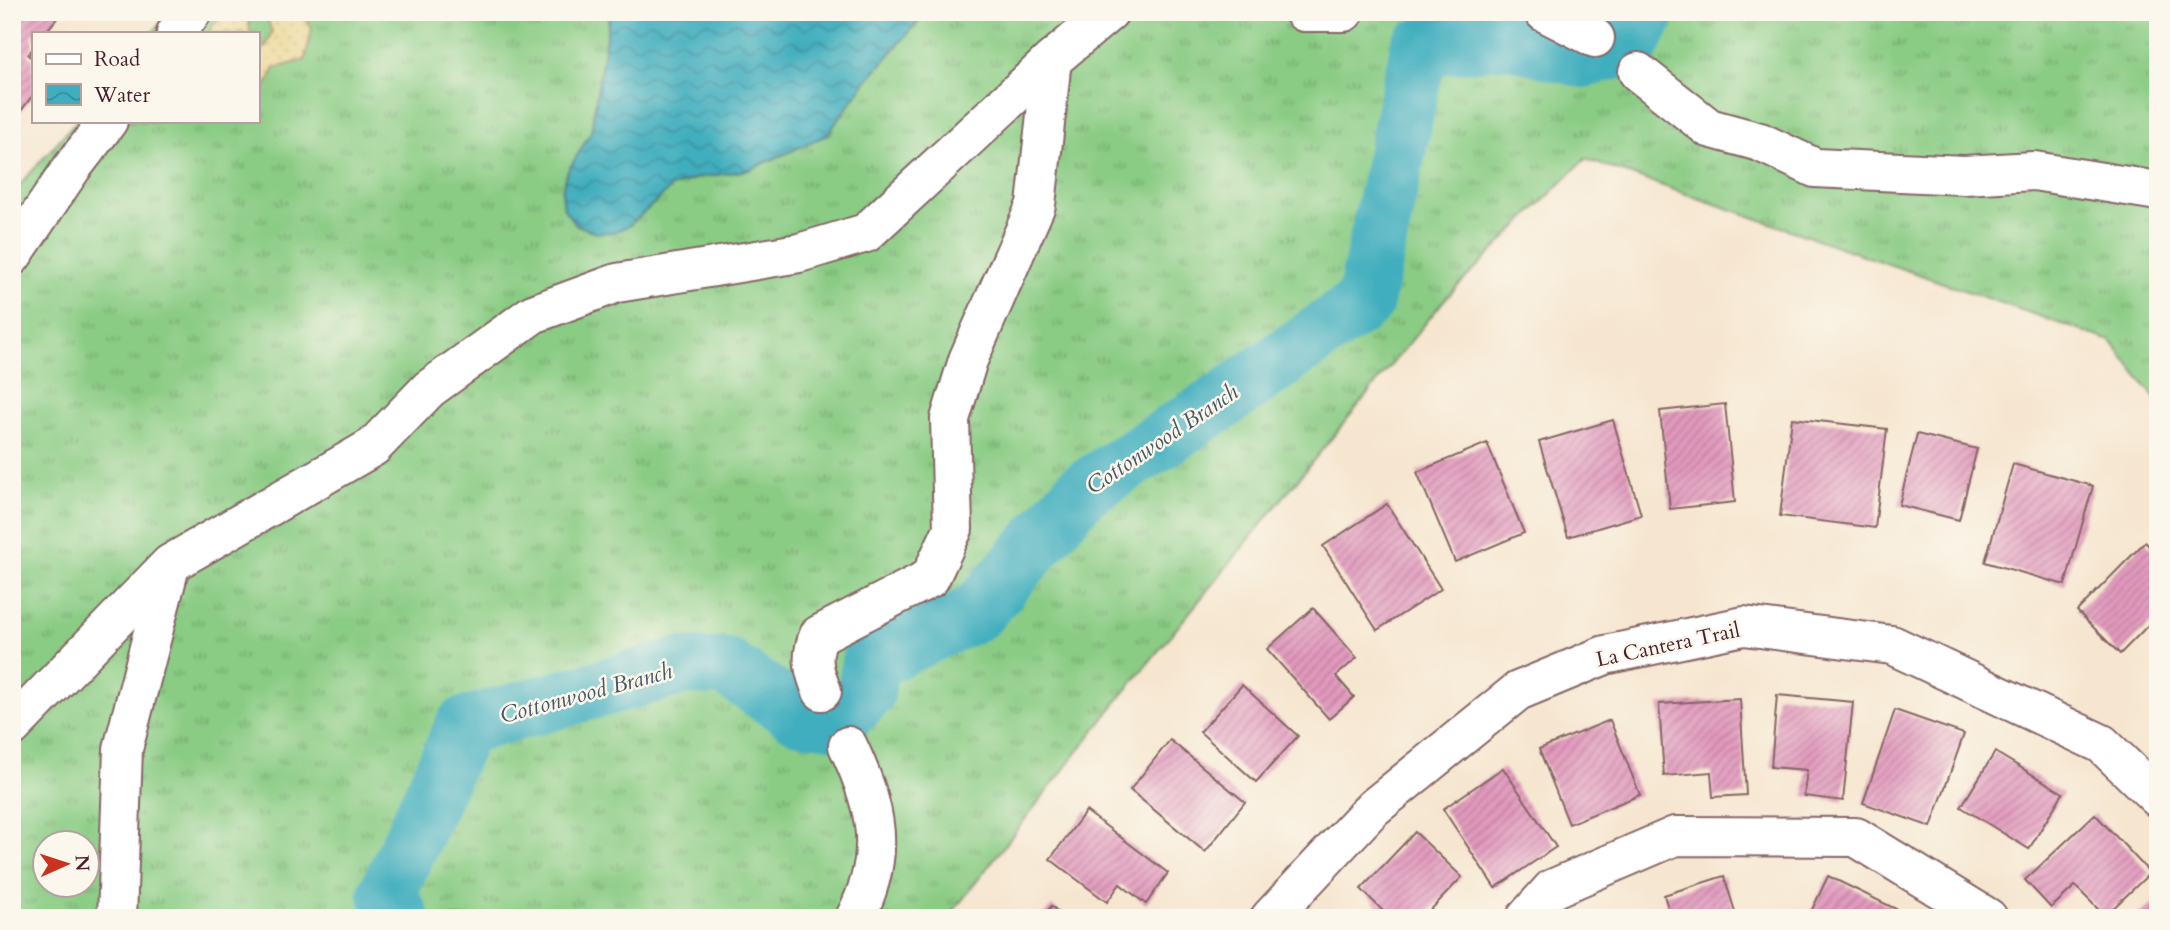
<svg xmlns="http://www.w3.org/2000/svg" width="2170" height="930" font-family="Cardo,serif">
  <style>
    .grass { fill: url(#grass-tufts); stroke: #6a7658; stroke-width: 2; fill-rule: evenodd }
    .sand { fill: url(#sand-dots); stroke: #9c7c64; stroke-width: 2 }
    .water { fill: url(#water-waves); stroke: #456674; stroke-width: 2 }
    .lines { fill: none; stroke-linecap: round; stroke-linejoin: round }
    .river { stroke: #40aebe; stroke-width: 58 }
    .building { fill: url(#building-hatch) }
    .minor-casing { stroke: #866565; stroke-width: 42 }
    .minor { stroke: #fff; stroke-width: 38 }
    .labels { text-anchor: middle; dominant-baseline: central; stroke-width: 5; stroke-linejoin: round; paint-order: stroke }
    .street-label { font-size: 21px; fill: #4a1f2b; stroke: #fbf7ec }
    .water-label { font-size: 23px; font-style: italic; fill: #465866; stroke: #fbf7ec }
  </style>
  <defs>
    <pattern id="grass-tufts" width="24" height="20" patternUnits="userSpaceOnUse" patternTransform="scale(1.75)"><rect width="24" height="20" fill="#8acc84"/><path d="M3 7l-1-3M5 7V3M7 7l1-3M15 17l-1-3M17 17v-4M19 17l1-3" fill="none" stroke="#73a56c"/></pattern>
    <pattern id="sand-dots" width="8" height="8" patternUnits="userSpaceOnUse" patternTransform="scale(1.75)"><rect width="8" height="8" fill="#eeda9e"/><path d="M2 2h.1M6 6h.1" fill="none" stroke="#cebb88" stroke-width="1.8" stroke-linecap="round"/></pattern>
    <pattern id="water-waves" width="16" height="10" patternUnits="userSpaceOnUse" patternTransform="scale(1.75)"><rect width="16" height="10" fill="#40aebe"/><path d="M0 5q4-4 8 0t8 0" fill="none" stroke="#388d9b"/></pattern>
    <pattern id="building-hatch" width="6" height="6" patternUnits="userSpaceOnUse" patternTransform="scale(1.75)"><rect width="6" height="6" fill="#e29abd"/><path d="M-1 1l2-2M0 6l6-6M5 7l2-2" fill="none" stroke="#b97d9a"/></pattern>
  </defs>
  <rect width="100%" height="100%" fill="#fbf7ec"/>
  <filter id="ink" filterUnits="userSpaceOnUse"><feTurbulence type="fractalNoise" baseFrequency=".0143" numOctaves="2"/><feDisplacementMap in="SourceGraphic" scale="14" xChannelSelector="R" yChannelSelector="G"/><feConvolveMatrix kernelMatrix="1 2 1 2 8 2 1 2 1" color-interpolation-filters="sRGB"/></filter>
  <filter id="wash" filterUnits="userSpaceOnUse"><feTurbulence type="fractalNoise" baseFrequency=".00686" numOctaves="4" result="noise"/><feDisplacementMap in="SourceGraphic" scale="28" xChannelSelector="R" yChannelSelector="G"/><feGaussianBlur stdDeviation="1.57" result="paint"/><feColorMatrix in="noise" values="0 0 0 0 0 0 0 0 0 0 0 0 0 0 0 0 0 1.4 0 .05"/><feComposite in="paint" operator="in"/></filter>
  <g filter="url(#wash)">
    <rect width="100%" height="100%" fill="#f6e6d0"/>
    <path class="grass" d="M170 12H2158V402L2111 341 1585 159 1445 299 1118 700 948 918H12V194L76 121H257V33H152ZM46 842H88V884H46Z"/>
    <g class="sand">
      <path d="M245 12 249 17 250 33H209C213 18 230 12 245 12Z"/>
      <path d="M265 12H302L312 28 305 60 275 68 266 87 257 94V49L265 48 272 32Z"/>
    </g>
    <path class="water" d="M610 12H927L868 79 827 135 749 170 697 178 672 187 629 226 613 232 596 233 575 224 564 209 562 192 565 176 591 132Z"/>
    <g class="lines">
      <path class="river" d="M401 918 387 894 464 726 682 666 726 667 799 715 839 720 866 693 870 662 977 612 1082 491 1221 402 1365 302 1419 48 1510 39 1583 59 1630 47 1647 12"/>
    </g>
    <g id="blocks">
      <g class="building">
        <path d="M12 12H62L45 33H33V48L28 55 33 59V95L20 112 12 106Z"/>
        <path d="M1725 404 1735 502 1670 509 1660 411Z"/>
        <path d="M1792 418 1887 429 1875 528 1780 516Z"/>
        <path d="M1613 420 1641 515 1568 537 1539 442Z"/>
        <path d="M1917 434 1977 449 1959 520 1899 505Z"/>
        <path d="M1487 443 1524 533 1455 562 1417 472Z"/>
        <path d="M2013 464 2093 486 2065 585 1985 562Z"/>
        <path d="M1387 504 1441 589 1377 630 1323 546Z"/>
        <path d="M2145 542 2158 555V615L2120 654 2077 611Z"/>
        <path d="M1313 608 1357 658 1336 676 1354 697 1329 719 1267 649Z"/>
        <path d="M1242 685 1298 736 1256 782 1200 732Z"/>
        <path d="M1777 695 1853 702 1843 801 1804 796 1807 770 1771 767Z"/>
        <path d="M1740 699 1746 795 1713 797 1711 772 1664 776 1659 704Z"/>
        <path d="M1895 710 1964 734 1931 827 1863 803Z"/>
        <path d="M1610 720 1640 795 1569 824 1539 749Z"/>
        <path d="M1170 740 1245 802 1205 852 1130 790Z"/>
        <path d="M1995 752 2063 793 2029 849 1961 807Z"/>
        <path d="M1503 768 1556 847 1495 888 1443 809Z"/>
        <path d="M1086 811 1168 873 1146 904 1120 884 1107 902 1050 859Z"/>
        <path d="M2095 814 2150 873 2105 916 2075 886 2051 908 2025 880Z"/>
        <path d="M1415 832 1462 877 1423 918H1390L1361 889Z"/>
        <path d="M1724 876 1737 918H1671L1664 895Z"/>
        <path d="M1828 876 1896 909 1892 918H1808Z"/>
        <path d="M2158 901V918H2134Z"/>
        <path d="M1052 906 1064 918H1040Z"/>
      </g>
    </g>
  </g>
  <g filter="url(#ink)">
    <use href="#blocks" fill-opacity="0" stroke="#866565" stroke-width="2"/>
    <g class="lines">
      <defs>
        <g id="minor">
          <path d="M1304 12H1344"/>
          <path d="M1544 12 1595 38"/>
          <path d="M176 33 192 12"/>
          <path d="M1638 72 1709 128 1760 142 1815 168 1964 175 2034 171 2158 191"/>
          <path d="M12 256 71 169 108 121"/>
          <path d="M822 691C813 670 810 656 819 635L930 578 953 529 950 419 968 360 1036 205 1052 60 1109 12"/>
          <path d="M12 727 170 564 373 447 429 389 533 314 617 283 799 253 866 233 1052 60"/>
          <path d="M848 746C877 808 888 854 855 918"/>
          <path d="M117 918 123 749 170 566"/>
          <path d="M1270 918 1372 809 1518 691 1605 655 1744 626 1892 645 2102 744 2158 798"/>
          <path d="M1526 918 1552 889 1675 836 1856 837 1988 918"/>
        </g>
      </defs>
      <use href="#minor" class="minor-casing"/>
      <use href="#minor" class="minor"/>
    </g>
  </g>
  <g class="labels">
    <g class="street-label">
      <text transform="translate(1668 645) rotate(-12)">La Cantera Trail</text>
    </g>
    <g class="water-label">
      <text transform="translate(1162 439) rotate(-34)">Cottonwood Branch</text>
      <text transform="translate(586 693) rotate(-15)">Cottonwood Branch</text>
    </g>
  </g>
  <rect width="2170" height="930" fill="none" stroke="#fbf7ec" stroke-width="42"/>
  <rect x="32" y="32" width="228" height="91" fill="#fbf7ec" stroke="#b4a19f" stroke-width="2"/>
  <rect x="46" y="54" width="35" height="10" fill="#ffffff" stroke="#b4a19f" stroke-width="2"/>
  <text x="94" y="66" font-size="21" fill="#4a1f2b">Road</text>
  <rect x="46" y="84" width="35" height="21" fill="url(#water-waves)" stroke="#b4a19f" stroke-width="2"/>
  <text x="94" y="102" font-size="21" fill="#4a1f2b">Water</text>
  <g transform="translate(66 864) rotate(87)"><circle r="33" fill="#fbf7ec" stroke="#b4a19f" stroke-width="2"/>
  <path d="M0-5L12 26L0 18L-12 26Z" fill="#c8321e"/>
  <text y="-10" font-size="19" font-weight="bold" text-anchor="middle" fill="#4a1f2b">N</text>
  </g>
</svg>
